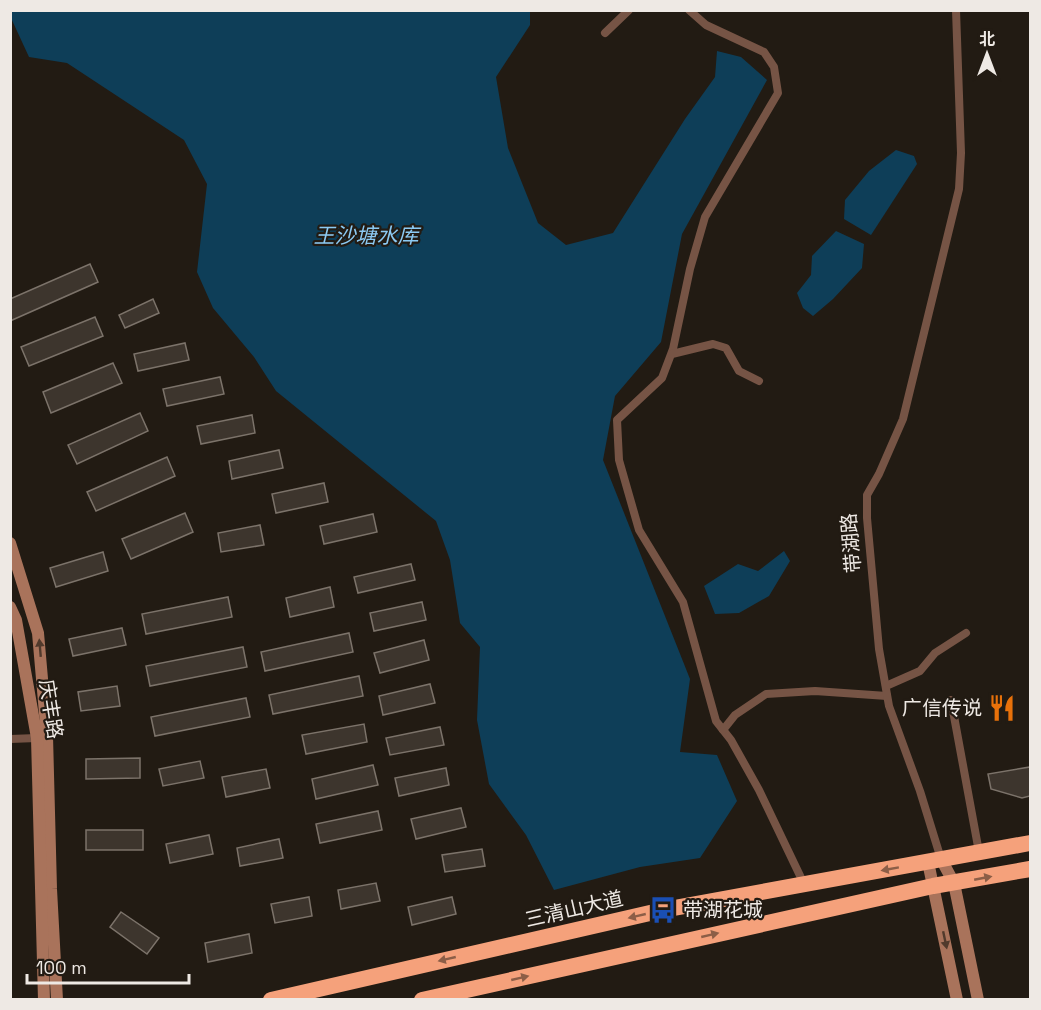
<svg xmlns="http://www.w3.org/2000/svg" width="1041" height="1010" font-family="'Space Grotesk','Noto Sans SC',sans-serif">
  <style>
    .water { fill: #0e3e58 }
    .building { fill: #3d352d; stroke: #7c736a; stroke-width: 1.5 }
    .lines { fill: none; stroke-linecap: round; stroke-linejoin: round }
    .street { stroke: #765445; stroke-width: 8 }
    .secondary { stroke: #a9735b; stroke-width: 12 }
    .highway { stroke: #f5a17b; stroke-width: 16 }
    .oneway { fill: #513a2c }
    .oneway2 { fill: #8c5e47 }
    .labels { text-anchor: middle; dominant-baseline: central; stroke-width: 4.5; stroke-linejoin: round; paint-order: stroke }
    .street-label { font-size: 20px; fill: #eee9e4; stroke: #221b13 }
    .poi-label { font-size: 20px; fill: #eee9e4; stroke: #221b13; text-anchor: end }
    .water-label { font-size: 21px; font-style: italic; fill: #8ccaf3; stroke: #221b13 }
  </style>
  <rect width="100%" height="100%" fill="#221b13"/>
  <g class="water">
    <path d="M11 10 530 11V25L496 77 508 148 538 223 566 245 613 233 685 119 715 77 717 51 741 57 767 80 682 234 661 342 615 396 603 460 690 679 680 752 717 755 737 801 700 858 640 867 554 890 526 835 489 784 477 720 480 647 460 623 450 560 436 521 276 391 254 357 213 308 197 272 207 184 184 140 67 63 29 57 11 18Z"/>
    <path d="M896 150 914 156 917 164 871 235 844 219 845 200 869 171Z"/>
    <path d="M836 231 864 244 862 268 833 299 813 316 803 308 797 293 811 275 812 256Z"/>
    <path d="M784 551 790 561 769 596 739 613 715 614 704 586 738 564 758 571Z"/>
  </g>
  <g class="building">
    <path d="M90 264 98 282 10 321V299Z"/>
    <path d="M153 299 159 313 125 328 119 315Z"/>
    <path d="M95 317 103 336 29 366 21 347Z"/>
    <path d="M185 343 189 360 138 371 134 354Z"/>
    <path d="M113 363 122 383 51 413 43 392Z"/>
    <path d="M220 377 224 394 167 406 163 389Z"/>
    <path d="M140 413 148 431 77 464 68 445Z"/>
    <path d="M252 415 255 433 201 444 197 426Z"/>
    <path d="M279 450 283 468 232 479 229 461Z"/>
    <path d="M167 457 175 476 96 511 87 492Z"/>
    <path d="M324 483 328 502 276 513 272 494Z"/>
    <path d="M185 513 193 532 131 559 122 539Z"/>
    <path d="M373 514 377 532 324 544 320 526Z"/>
    <path d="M260 525 264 545 221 552 218 533Z"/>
    <path d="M103 552 108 571 56 587 50 568Z"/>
    <path d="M411 564 415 580 358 593 354 577Z"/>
    <path d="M330 587 334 607 290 617 286 598Z"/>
    <path d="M228 597 232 617 146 634 142 614Z"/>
    <path d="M422 602 426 620 374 631 370 613Z"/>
    <path d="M122 628 126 645 73 656 69 639Z"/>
    <path d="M349 633 353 652 265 671 261 652Z"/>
    <path d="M424 640 429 660 380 673 374 653Z"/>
    <path d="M243 647 247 667 150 686 146 666Z"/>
    <path d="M359 676 363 696 273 714 269 695Z"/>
    <path d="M430 684 435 703 383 715 379 696Z"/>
    <path d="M117 686 120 706 81 711 78 692Z"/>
    <path d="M246 698 250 717 155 736 151 717Z"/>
    <path d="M364 724 367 742 306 754 302 735Z"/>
    <path d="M440 727 444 745 390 755 386 738Z"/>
    <path d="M140 758V778L86 779V759Z"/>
    <path d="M200 761 204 778 163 786 159 769Z"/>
    <path d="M373 765 378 785 316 799 312 779Z"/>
    <path d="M1030 767V796L1022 798 991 789 988 774Z"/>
    <path d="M446 768 449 785 399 796 395 778Z"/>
    <path d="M266 769 270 788 226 797 222 777Z"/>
    <path d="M461 808 466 827 416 839 411 819Z"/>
    <path d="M378 811 382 830 320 843 316 824Z"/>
    <rect x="86" y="830" width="57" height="20"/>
    <path d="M209 835 213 854 170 863 166 844Z"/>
    <path d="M279 839 283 858 240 866 237 848Z"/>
    <path d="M482 849 485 866 445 872 442 855Z"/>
    <path d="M376 883 380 901 341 909 338 890Z"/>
    <path d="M309 897 312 916 275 923 271 904Z"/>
    <path d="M452 897 456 914 412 925 408 907Z"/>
    <path d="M121 912 159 938 147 954 110 927Z"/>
    <path d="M249 934 252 953 208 962 205 943Z"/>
  </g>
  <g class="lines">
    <g class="street">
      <path d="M689 10 706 25 764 52 774 67 778 93 705 217 690 269 673 349 662 378 617 420 619 460 639 530 683 602 716 721 731 740 759 790 804 884"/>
      <path d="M605 33 629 10"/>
      <path d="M672 354 713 344 726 348 739 371 759 381"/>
      <path d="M886 686 920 671 935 653 966 633"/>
      <path d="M951 700 979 852"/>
      <path d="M723 730 735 715 766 694 815 691 887 696"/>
      <path d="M10 739 37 738"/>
      <path d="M941 859 920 791 889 706 879 649 867 518V495L879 474 903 419 959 189 961 153 956 10"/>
    </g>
    <g class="secondary">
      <path d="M10 543 38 633 47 736 51 889 57 1000"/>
      <path d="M10 607 16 620 37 738 44 1000"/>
      <path d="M941 859 954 883 978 1000"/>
      <path d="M928 862 957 1000"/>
    </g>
    <g class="highway">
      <path d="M271 1000 663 910 1030 843"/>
      <path d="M422 1000 933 886 1030 869"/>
    </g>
  </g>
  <defs><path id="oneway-solid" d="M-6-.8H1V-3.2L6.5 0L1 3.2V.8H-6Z" transform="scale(1.5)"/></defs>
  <g class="oneway">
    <use href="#oneway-solid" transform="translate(40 648) rotate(-95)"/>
    <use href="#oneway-solid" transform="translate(945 940) rotate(78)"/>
  </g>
  <g class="oneway2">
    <use href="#oneway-solid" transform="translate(890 869) rotate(170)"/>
    <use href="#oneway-solid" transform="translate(983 878) rotate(-11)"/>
    <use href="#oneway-solid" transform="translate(637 916) rotate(167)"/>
    <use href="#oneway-solid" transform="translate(710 935) rotate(-13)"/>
    <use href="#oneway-solid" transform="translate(447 959) rotate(167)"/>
    <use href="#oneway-solid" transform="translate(520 978) rotate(-13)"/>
  </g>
  <defs>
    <symbol id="restaurant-bare" viewBox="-9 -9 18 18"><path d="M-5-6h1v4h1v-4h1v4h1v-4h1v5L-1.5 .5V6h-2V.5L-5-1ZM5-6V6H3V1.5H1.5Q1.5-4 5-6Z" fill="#e8710a" stroke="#221b13" stroke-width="2.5" paint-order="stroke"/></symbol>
    <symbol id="bus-bare" viewBox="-9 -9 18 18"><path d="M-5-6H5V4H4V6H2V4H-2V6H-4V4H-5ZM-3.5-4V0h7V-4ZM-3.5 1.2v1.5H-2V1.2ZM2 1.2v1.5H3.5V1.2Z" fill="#1a4fb4" stroke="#221b13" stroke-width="2.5" paint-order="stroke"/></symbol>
  </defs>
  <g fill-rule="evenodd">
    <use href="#restaurant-bare" x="983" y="689" width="38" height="38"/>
    <use href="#bus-bare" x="644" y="891" width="38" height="38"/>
  </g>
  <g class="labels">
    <g class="street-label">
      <text transform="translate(851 543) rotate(-95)">带湖路</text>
      <text transform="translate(51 709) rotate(81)">庆丰路</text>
      <text transform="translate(574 909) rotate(-13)">三清山大道</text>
    </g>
    <g class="poi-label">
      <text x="982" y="708">广信传说</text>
      <text x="683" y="910" text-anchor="start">带湖花城</text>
    </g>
    <g class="water-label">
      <text x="366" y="235">王沙塘水库</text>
    </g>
  </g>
  <rect width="1041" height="1010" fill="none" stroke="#eee9e4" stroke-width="24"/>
  <g transform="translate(987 54)" stroke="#221b13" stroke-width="4.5" paint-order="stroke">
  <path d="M0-4.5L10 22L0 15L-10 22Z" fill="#eee9e4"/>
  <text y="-9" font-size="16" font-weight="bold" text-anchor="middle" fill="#eee9e4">北</text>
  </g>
  <path d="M27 974v9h162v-9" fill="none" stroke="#eee9e4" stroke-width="3"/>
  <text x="36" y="974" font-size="18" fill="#eee9e4" stroke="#221b13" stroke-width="4.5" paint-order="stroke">100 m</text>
</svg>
